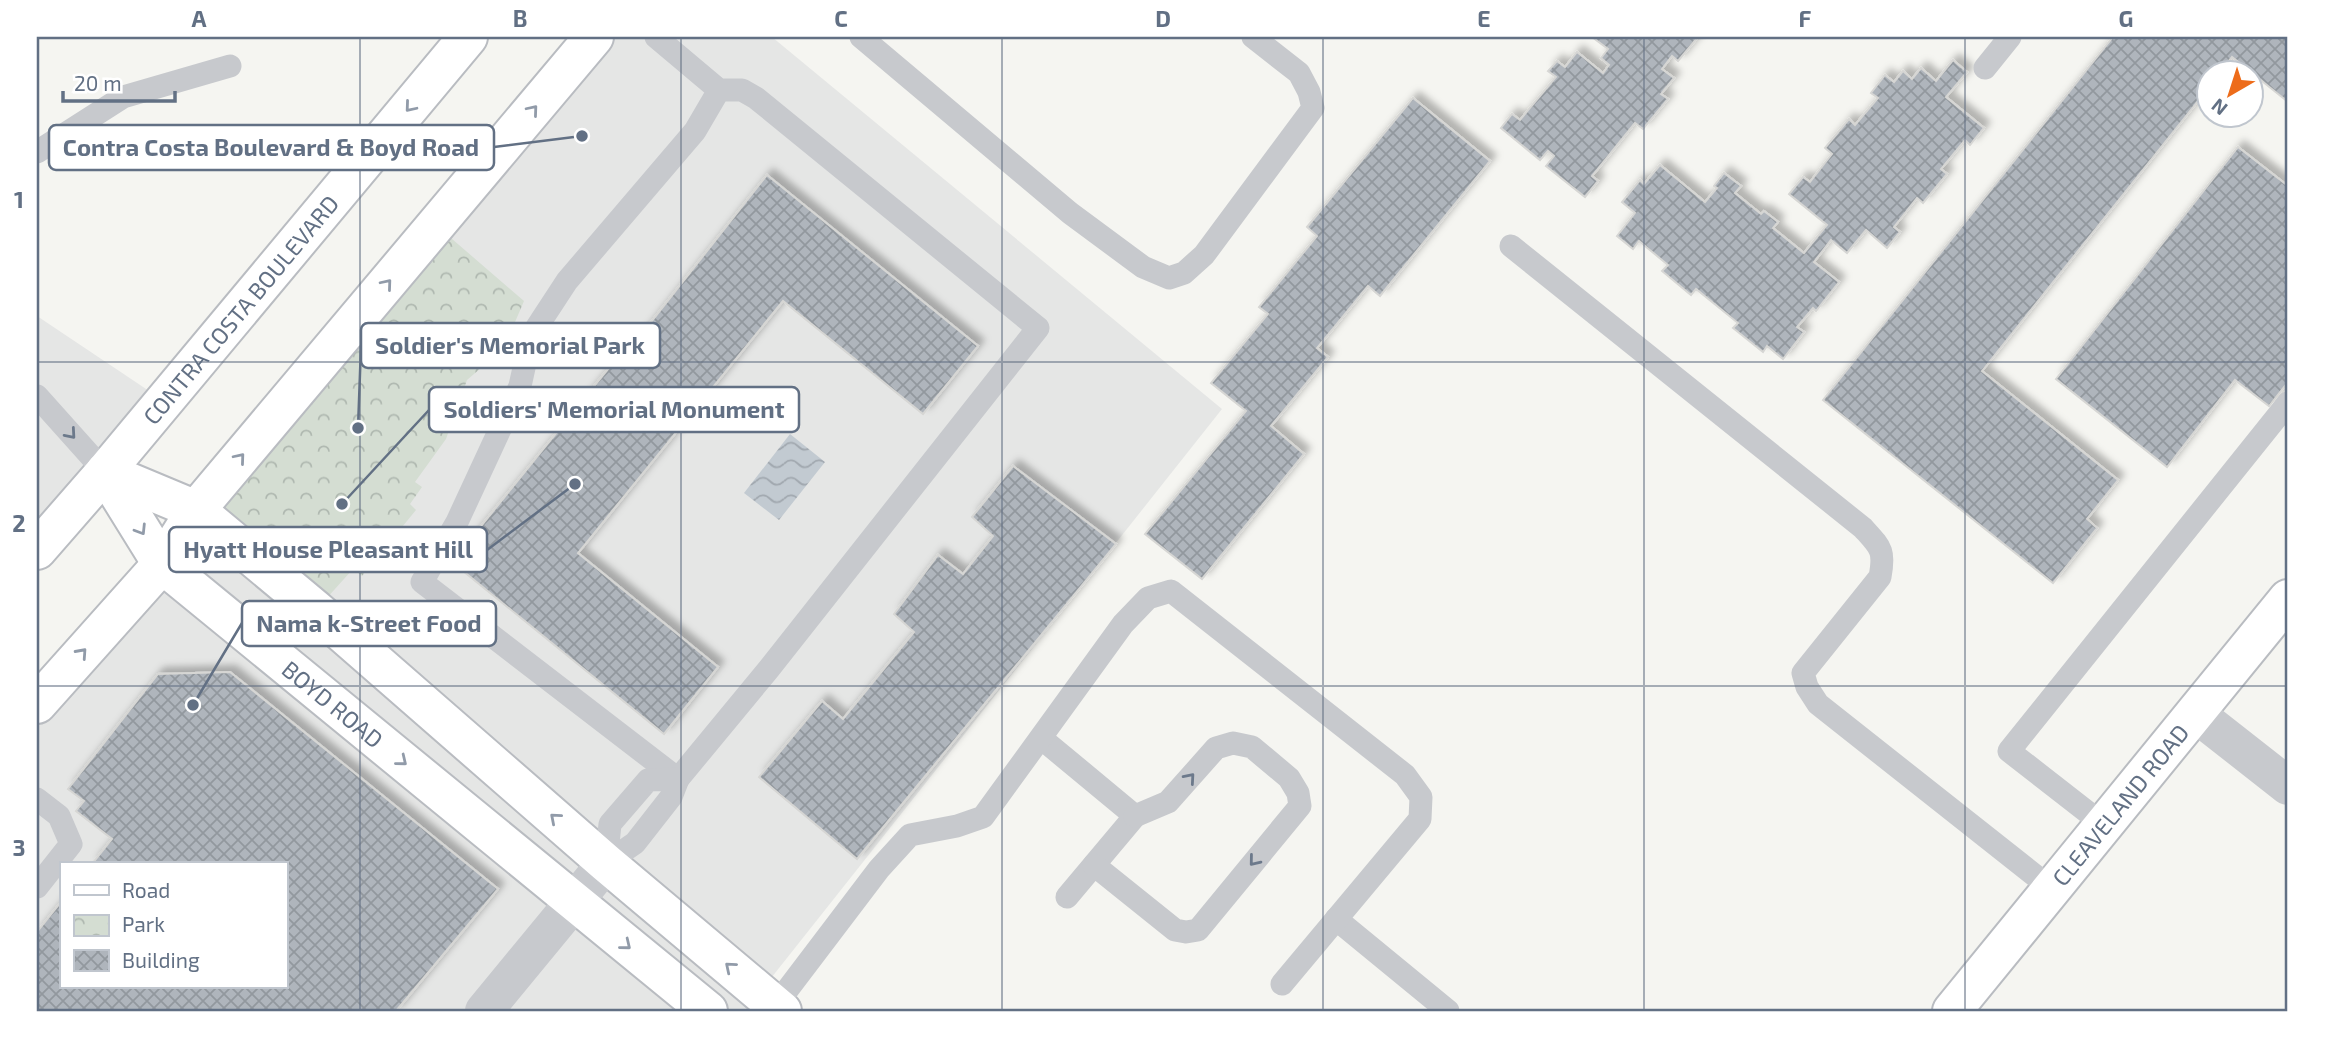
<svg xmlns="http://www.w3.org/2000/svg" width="2325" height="1048" font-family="'Exo 2',sans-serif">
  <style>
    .built { fill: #e5e6e5; fill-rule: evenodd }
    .park { fill: url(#park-crowns) }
    .water { fill: url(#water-waves) }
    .building { fill: url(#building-cross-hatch); stroke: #d6d6d4; stroke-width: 2; filter: url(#shadow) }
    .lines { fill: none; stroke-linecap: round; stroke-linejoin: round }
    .secondary-casing { stroke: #b9bcc1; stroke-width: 42 }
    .lane { stroke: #c7c9cd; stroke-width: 23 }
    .street { stroke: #c7c9cd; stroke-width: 38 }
    .secondary { stroke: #fff; stroke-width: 38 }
    .oneway { stroke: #919ba9 }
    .oneway2 { stroke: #6c798b }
    .grid { fill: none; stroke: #627084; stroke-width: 2; stroke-opacity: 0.55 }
    .labels { text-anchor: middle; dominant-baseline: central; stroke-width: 7; stroke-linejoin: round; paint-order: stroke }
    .street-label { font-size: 23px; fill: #627084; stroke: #fff }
    .leader { fill: none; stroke: #627084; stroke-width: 2.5 }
    .callout-dot { fill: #627084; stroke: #fff; stroke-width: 2.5 }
    .callout { fill: #fff; stroke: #627084; stroke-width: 2.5 }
    .callout-label { font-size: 24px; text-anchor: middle; font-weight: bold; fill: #627084 }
    .neatline { fill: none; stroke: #627084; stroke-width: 2.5 }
    .grid-label { font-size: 23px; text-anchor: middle; font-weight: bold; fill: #627084 }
  </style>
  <defs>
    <pattern id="park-crowns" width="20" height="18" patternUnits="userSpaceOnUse" patternTransform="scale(1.75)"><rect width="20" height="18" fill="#d4ddd2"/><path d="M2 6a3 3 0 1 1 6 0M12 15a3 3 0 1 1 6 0" fill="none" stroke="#afb8b0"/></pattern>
    <pattern id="water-waves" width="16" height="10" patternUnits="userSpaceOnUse" patternTransform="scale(1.75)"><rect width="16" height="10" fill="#c2cad1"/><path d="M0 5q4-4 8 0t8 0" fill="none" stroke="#a1a8af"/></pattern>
    <pattern id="building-cross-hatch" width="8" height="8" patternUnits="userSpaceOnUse" patternTransform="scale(1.75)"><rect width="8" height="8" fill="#afb5bc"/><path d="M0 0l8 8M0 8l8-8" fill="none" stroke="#92989e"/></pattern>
    <filter id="shadow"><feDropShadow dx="6" dy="-6" stdDeviation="3.5" flood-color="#0004"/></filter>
  </defs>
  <rect width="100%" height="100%" fill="#f5f5f1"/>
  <g class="built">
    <path d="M599 37H772L1222 409 745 1011H37V704ZM61 864H285V987H61Z"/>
    <path d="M37 316 164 401 37 550Z"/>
  </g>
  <path class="park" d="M437 226 524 301 495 369 481 368 467 380 446 439 415 482 422 487 410 504 416 510 362 576 353 569 316 610 196 510Z"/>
  <path class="water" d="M790 434 825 462 779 520 744 493Z"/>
  <g class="building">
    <path d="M1592 37H1698L1678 61 1672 56 1662 69 1674 78 1661 94 1668 99 1643 129 1635 123 1592 176 1598 181 1585 197 1546 166 1554 156 1548 151 1540 160 1501 128 1512 114 1520 120 1556 77 1548 71 1557 61 1565 67 1577 52 1603 73 1609 65 1601 58 1608 49Z"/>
    <path d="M2113 37H2288V102L2232 57 2219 74H2210V86L1982 371 2118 480 2087 519 2097 528 2053 583 1823 400Z"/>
    <path d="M1953 60 1967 72 1946 97 1984 128 1970 145 1965 140 1941 169 1947 174 1923 203 1917 198 1894 227 1900 232 1887 248 1866 230 1847 253 1831 240 1814 262 1839 282 1816 311 1813 308 1797 327 1804 332 1783 359 1767 346 1763 352 1733 328 1738 323 1696 289 1691 295 1662 271 1668 265 1639 241 1633 249 1617 236 1635 213 1622 202 1640 180 1644 184 1660 165 1705 202 1717 188 1714 186 1724 173 1741 186 1735 193 1761 214 1764 211 1778 222 1773 228 1804 253 1827 225 1789 194 1803 177 1810 182 1832 154 1825 148 1849 119 1855 125 1878 98 1871 93 1885 75 1894 82 1903 71 1912 79 1921 68 1936 81Z"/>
    <path d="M1413 98 1490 161 1380 296 1368 286 1317 348 1328 357 1271 426 1304 454 1202 579 1145 534 1246 411 1211 383 1268 314 1259 307 1317 236 1307 227Z"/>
    <path d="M2238 147 2288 186V382L2269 406 2235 380 2167 467 2056 379Z"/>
    <path d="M767 175 978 346 923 414 783 301 578 553 718 667 664 734 452 562 608 369 640 336Z"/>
    <path d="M1013 466 1116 544 857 859 759 777 822 701 843 719 914 632 894 614 938 555 963 574 993 536 972 517Z"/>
    <path d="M230 672 498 889 396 1011H37V932L61 902V987H285V864H92L112 839 76 811 84 801 68 789 158 674Z"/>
  </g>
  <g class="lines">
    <defs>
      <g id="secondary">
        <path d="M105 472 196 510 316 610 606 863 782 1011"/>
        <path id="s1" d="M105 472 162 564 708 1011"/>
        <path id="s2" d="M37 550 105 472 468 37"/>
        <path d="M37 704 162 564 196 510 594 37"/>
        <path id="s3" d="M1952 1011 2288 599"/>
      </g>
    </defs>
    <use href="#secondary" class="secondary-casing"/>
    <g class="lane">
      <path d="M656 37 719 90H742L756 98 1038 328 768 670 678 779 422 582 457 522 520 386 531 336 567 281 695 131 719 90"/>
      <path d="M861 37 1070 213 1143 267 1169 278 1184 273 1204 255 1313 108 1309 92 1299 73 1253 37"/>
      <path d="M1985 68 2010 37"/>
      <path d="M37 152 123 97 230 66"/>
      <path d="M1511 246 1863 528C1881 548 1885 550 1880 577L1803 673 1807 687 1818 704 2052 889"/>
      <path d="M37 396 105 472"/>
      <path d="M1041 738 1135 816 1067 897"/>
      <path d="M678 779 671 797 635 843 606 863 610 824 648 780Z"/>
      <path d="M37 799 59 816 71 844 37 887"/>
      <path d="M2104 825 2009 751 2288 403"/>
      <path d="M1094 865 1175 930 1186 932 1198 930 1300 806 1298 793 1289 778 1252 747 1233 743 1216 748 1168 802 1135 816"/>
      <path d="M1336 919 1448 1011"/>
      <path d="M775 1006 879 869 910 835 957 826 983 817 1123 624 1148 598 1171 591 1405 775 1421 797 1420 819 1282 984"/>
    </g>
    <g class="street">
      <path d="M2195 713 2288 786"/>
      <path d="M484 1011 606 863"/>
    </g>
    <use href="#secondary" class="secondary"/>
  </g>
  <defs><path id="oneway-chevron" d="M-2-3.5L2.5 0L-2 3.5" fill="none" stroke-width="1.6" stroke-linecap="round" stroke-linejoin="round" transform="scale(1.75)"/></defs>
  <g class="oneway">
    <use href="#oneway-chevron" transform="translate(410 107) rotate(130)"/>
    <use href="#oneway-chevron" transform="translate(533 110) rotate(-50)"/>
    <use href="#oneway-chevron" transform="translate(387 284) rotate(-50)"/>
    <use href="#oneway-chevron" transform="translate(240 458) rotate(-50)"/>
    <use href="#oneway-chevron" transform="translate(141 530) rotate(58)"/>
    <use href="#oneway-chevron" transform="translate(82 653) rotate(-48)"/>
    <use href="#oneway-chevron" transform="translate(402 761) rotate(39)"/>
    <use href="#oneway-chevron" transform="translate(555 818) rotate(-139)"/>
    <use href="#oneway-chevron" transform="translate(626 945) rotate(39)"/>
    <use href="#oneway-chevron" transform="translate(730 967) rotate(-140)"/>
  </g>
  <g class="oneway2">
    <use href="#oneway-chevron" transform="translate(71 434) rotate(49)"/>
    <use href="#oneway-chevron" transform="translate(1190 778) rotate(-49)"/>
    <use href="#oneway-chevron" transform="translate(1254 861) rotate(129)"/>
  </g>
  <path class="grid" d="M360 37V1011M681 37V1011M1002 37V1011M1323 37V1011M1644 37V1011M1965 37V1011M37 362H2288M37 686H2288"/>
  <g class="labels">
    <g class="street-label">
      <text stroke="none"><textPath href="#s2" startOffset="315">CONTRA COSTA BOULEVARD</textPath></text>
      <text stroke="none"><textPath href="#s1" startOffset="329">BOYD ROAD</textPath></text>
      <text stroke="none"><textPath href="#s3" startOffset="266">CLEAVELAND ROAD</textPath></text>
    </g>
  </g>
  <path class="leader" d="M582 136L494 147M358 428L361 346M342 504L429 410M575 484L487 550M193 705L242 623"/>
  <g class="callout-dot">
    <circle cx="582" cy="136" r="7"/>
    <circle cx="358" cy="428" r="7"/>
    <circle cx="342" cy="504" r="7"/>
    <circle cx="575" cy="484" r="7"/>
    <circle cx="193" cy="705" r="7"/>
  </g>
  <g class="callout">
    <rect x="49" y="125" width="445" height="45" rx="7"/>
    <rect x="361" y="323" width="299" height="45" rx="7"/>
    <rect x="429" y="387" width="370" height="45" rx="7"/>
    <rect x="169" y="527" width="318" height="45" rx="7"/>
    <rect x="242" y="601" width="254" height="45" rx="7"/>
  </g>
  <g class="callout-label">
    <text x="271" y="156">Contra Costa Boulevard &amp; Boyd Road</text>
    <text x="510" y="354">Soldier's Memorial Park</text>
    <text x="614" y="418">Soldiers' Memorial Monument</text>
    <text x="328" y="558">Hyatt House Pleasant Hill</text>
    <text x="369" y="632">Nama k-Street Food</text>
  </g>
  <rect width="2325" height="1048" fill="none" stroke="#ffffff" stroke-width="77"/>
  <rect x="60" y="862" width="228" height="126" fill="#ffffff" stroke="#c0c6ce" stroke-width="2"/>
  <rect x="74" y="885" width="35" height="10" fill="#ffffff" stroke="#c0c6ce" stroke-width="2"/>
  <text x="122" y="898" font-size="21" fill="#627084">Road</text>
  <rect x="74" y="915" width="35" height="21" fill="url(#park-crowns)" stroke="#c0c6ce" stroke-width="2"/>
  <text x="122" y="932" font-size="21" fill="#627084">Park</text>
  <rect x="74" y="950" width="35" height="21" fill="url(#building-cross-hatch)" stroke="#c0c6ce" stroke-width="2"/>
  <text x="122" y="968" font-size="21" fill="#627084">Building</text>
  <g transform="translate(2230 94) rotate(219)"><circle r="33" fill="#ffffff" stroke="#c0c6ce" stroke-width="2"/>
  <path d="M0-5L12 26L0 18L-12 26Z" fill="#ed6c1a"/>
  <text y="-10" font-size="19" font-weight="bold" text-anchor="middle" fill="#627084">N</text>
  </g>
  <path d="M63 91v10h112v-10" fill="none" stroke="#627084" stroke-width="3.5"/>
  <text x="74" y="91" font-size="21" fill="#627084" stroke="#ffffff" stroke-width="5" paint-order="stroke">20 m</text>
  <rect x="38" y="38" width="2248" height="972" class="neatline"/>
  <g class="grid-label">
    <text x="199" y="27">A</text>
    <text x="520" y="27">B</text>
    <text x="841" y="27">C</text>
    <text x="1163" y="27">D</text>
    <text x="1484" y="27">E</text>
    <text x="1805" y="27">F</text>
    <text x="2126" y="27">G</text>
    <text x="19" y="208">1</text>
    <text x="19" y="532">2</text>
    <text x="19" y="856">3</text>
  </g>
</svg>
